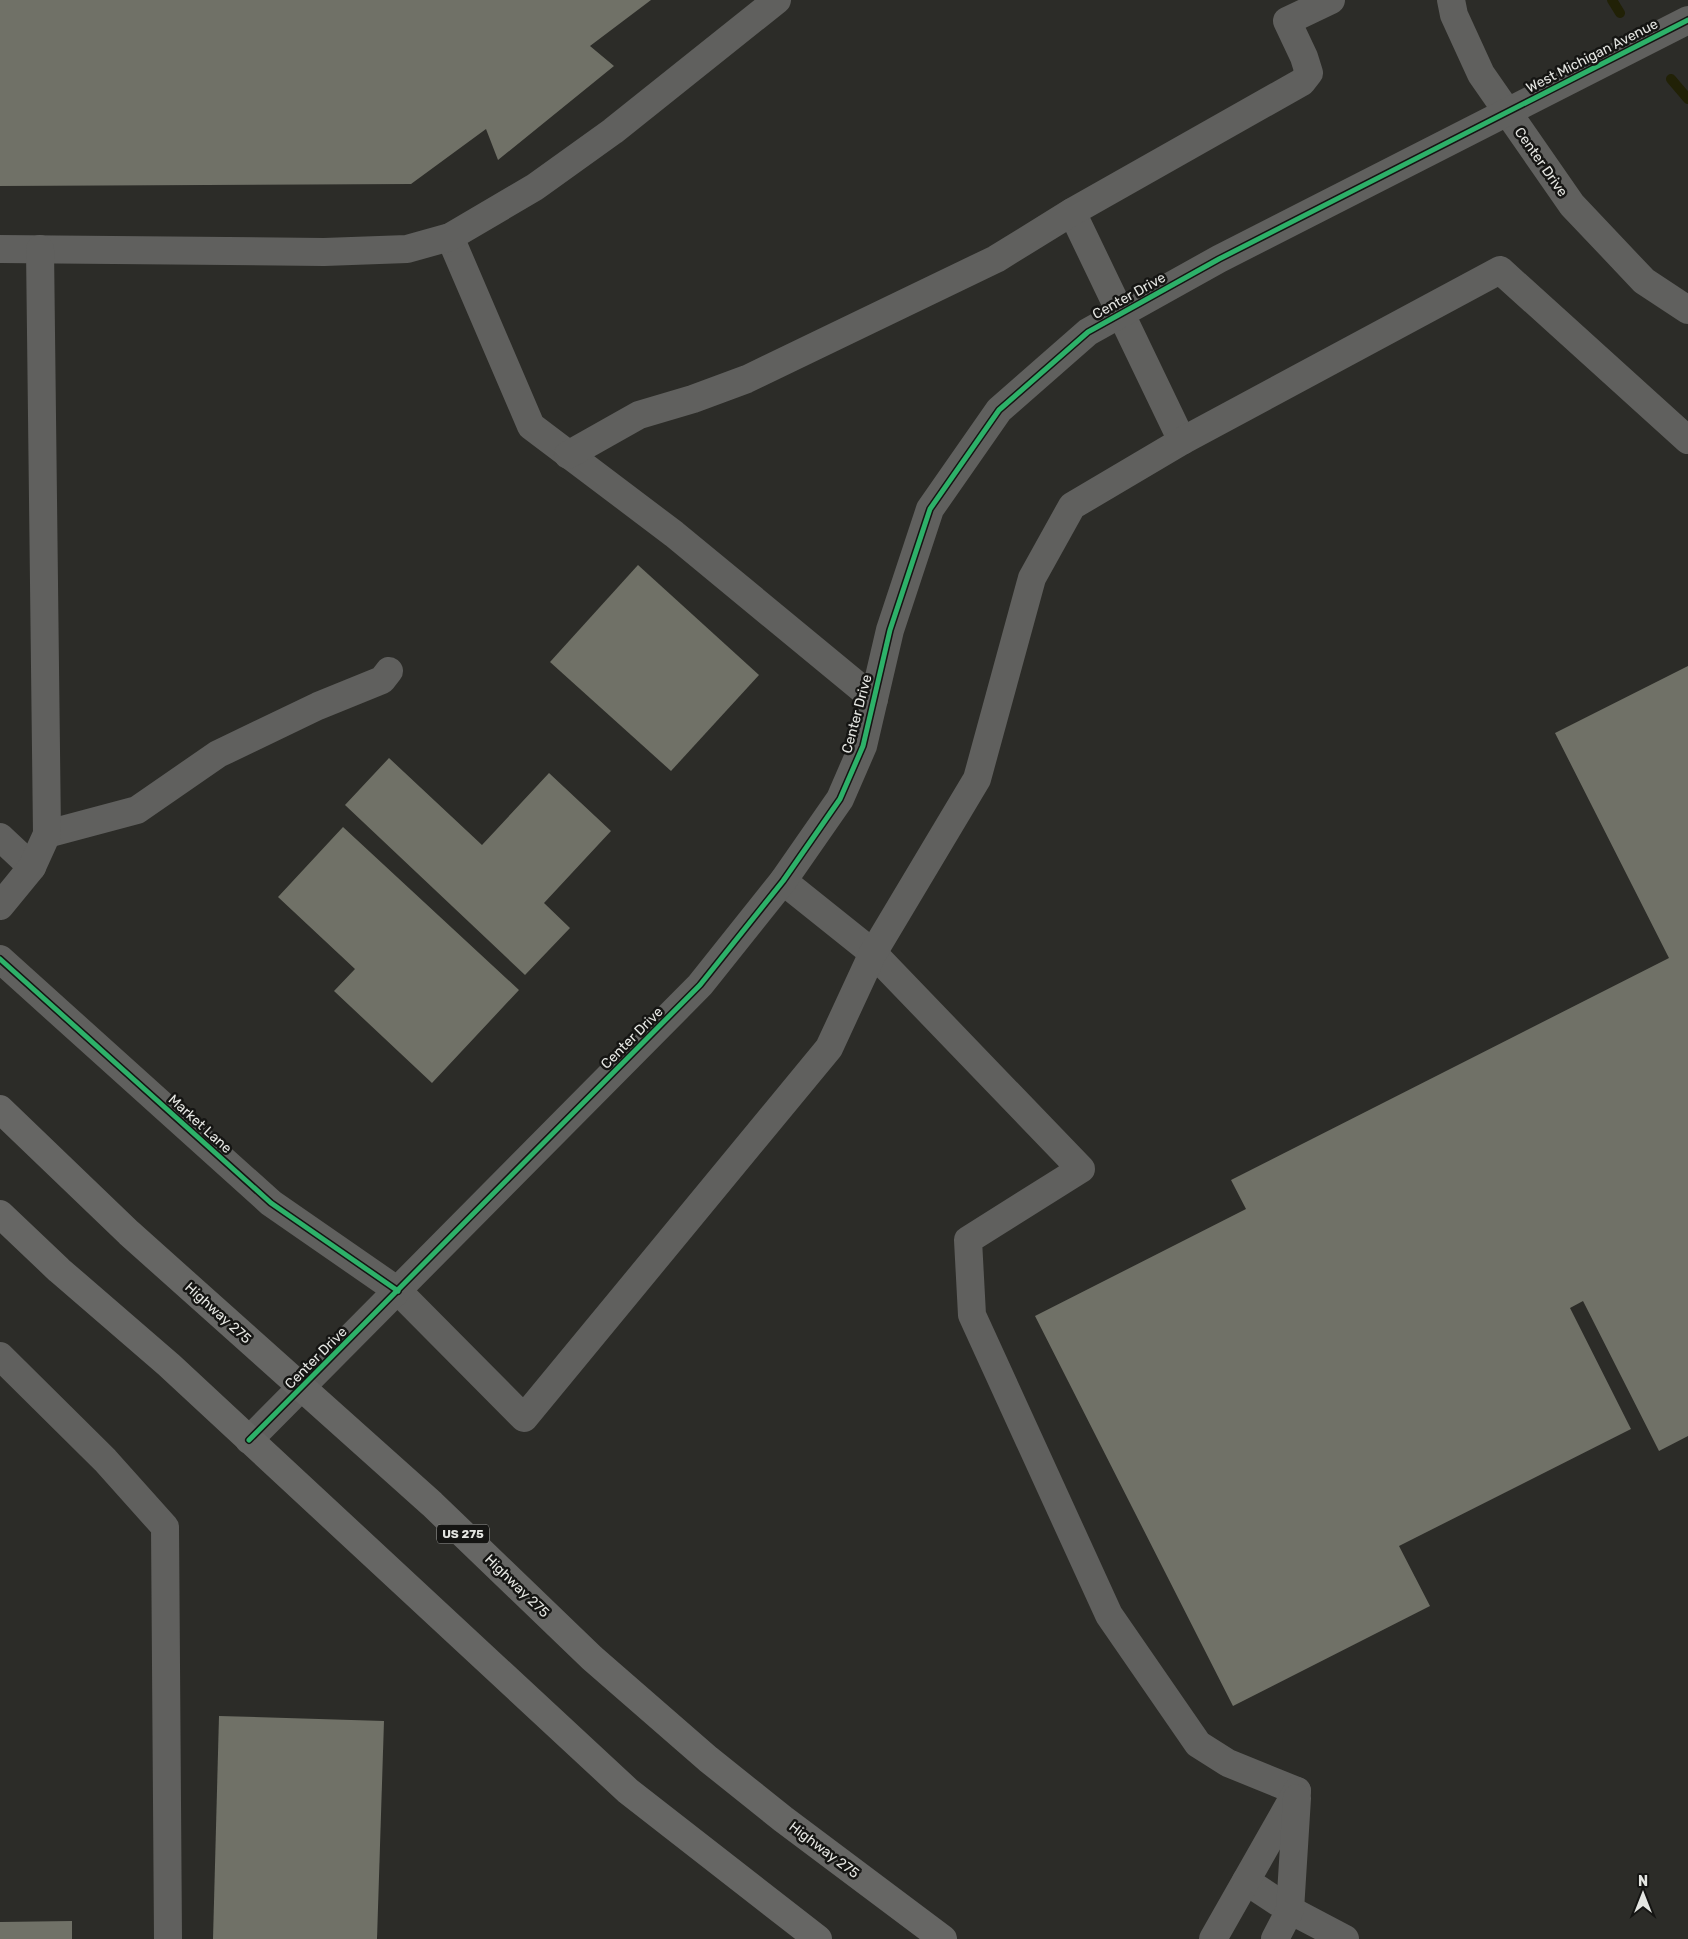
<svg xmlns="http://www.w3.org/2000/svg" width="1688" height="1939" font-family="Rubik,sans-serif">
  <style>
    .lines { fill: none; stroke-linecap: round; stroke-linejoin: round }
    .stream { stroke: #212106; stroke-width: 10 }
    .building { fill: #707167 }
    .minor { stroke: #60605e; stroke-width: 28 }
    .highway { stroke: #666664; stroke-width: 28 }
    .cycleway-casing { stroke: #151513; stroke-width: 8 }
    .cycleway { stroke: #2db169; stroke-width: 5 }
    .labels { text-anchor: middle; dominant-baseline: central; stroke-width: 5; stroke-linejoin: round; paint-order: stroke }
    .shield { fill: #151513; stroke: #a7a7a4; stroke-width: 1 }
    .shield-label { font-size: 12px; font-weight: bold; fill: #e5e6e2 }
    .street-label { font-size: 14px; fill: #e5e6e2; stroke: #151513 }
  </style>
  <rect width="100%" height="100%" fill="#2c2c28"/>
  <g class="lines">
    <g class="stream">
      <path d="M1612 0 1620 13"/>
      <path d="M1671 79 1688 99"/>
    </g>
  </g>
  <g class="building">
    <path d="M0 0H651L590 46 614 66 498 160 486 129 411 184 0 186Z"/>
    <path d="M638 565 759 675 671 771 550 662Z"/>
    <path d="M1688 666V1436L1659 1451 1583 1301 1570 1308 1631 1429 1399 1546 1430 1606 1233 1706 1035 1316 1246 1209 1231 1180 1669 958 1555 733Z"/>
    <path d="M389 758 482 845 549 773 611 831 544 903 570 928 525 975 345 805Z"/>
    <path d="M343 827 519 990 432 1083 334 991 355 969 278 897Z"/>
    <path d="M219 1716 384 1721 377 1939H213Z"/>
    <path d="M72 1921V1939H0V1922Z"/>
  </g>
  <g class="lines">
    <g class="minor">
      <path d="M1451 0 1454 15 1481 74 1572 205 1644 281 1688 310"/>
      <path d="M1072 212 1182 441"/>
      <path d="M450 237 531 426 674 534 874 699"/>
      <path d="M0 249 324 252 407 249 450 237 535 187 613 131 777 0"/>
      <path d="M568 455 639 415 693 399 747 379 996 259 1072 212 1302 82 1309 73 1304 57 1287 21 1331 0"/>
      <path d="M47 834 137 810 218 754 318 706 382 680 389 671"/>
      <path d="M0 837 32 867"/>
      <path d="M783 881 873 953 1081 1169 968 1240 972 1315 1109 1615 1198 1744 1228 1763 1297 1791"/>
      <path d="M0 906 32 867 47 834 40 249"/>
      <path d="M0 959 271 1203 398 1291 524 1418 829 1048 873 953 977 779 1032 578 1072 506 1182 441 1500 270 1688 440"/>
      <path d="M0 1356 105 1460 165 1527 168 1939"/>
      <path d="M249 1440 700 985 783 881 840 799 863 746 890 630 930 509 999 410 1088 332 1219 259 1688 20"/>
      <path d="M1246 1881 1290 1910 1345 1939"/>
      <path d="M1213 1939 1297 1791"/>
      <path d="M1275 1939 1290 1910 1297 1798"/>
    </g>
    <g class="highway">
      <path d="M0 1109 129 1233 432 1504 592 1658 708 1759 783 1819 943 1939"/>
      <path d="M0 1214 59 1270 169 1365 628 1791 818 1939"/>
    </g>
    <defs>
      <g id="cycleway">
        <path d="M0 959 271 1203 398 1291"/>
        <path d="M249 1440 700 985 783 881 840 799 863 746 890 630 930 509 999 410 1088 332 1219 259 1688 20"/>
      </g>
    </defs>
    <use href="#cycleway" class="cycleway-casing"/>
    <use href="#cycleway" class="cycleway"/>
  </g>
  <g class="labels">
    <rect class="shield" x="437" y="1524.5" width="52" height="19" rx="4"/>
    <g class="shield-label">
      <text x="463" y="1534">US 275</text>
    </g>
    <g class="street-label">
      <text transform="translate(1592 56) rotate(-27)">West Michigan Avenue</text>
      <text transform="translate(1541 162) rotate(55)">Center Drive</text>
      <text transform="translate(1129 296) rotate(-29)">Center Drive</text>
      <text transform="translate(857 714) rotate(-75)">Center Drive</text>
      <text transform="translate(632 1038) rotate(-45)">Center Drive</text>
      <text transform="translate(200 1124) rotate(42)">Market Lane</text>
      <text transform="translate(218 1313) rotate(42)">Highway 275</text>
      <text transform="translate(316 1358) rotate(-45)">Center Drive</text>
      <text transform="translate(517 1586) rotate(44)">Highway 275</text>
      <text transform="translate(824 1850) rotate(37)">Highway 275</text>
    </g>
  </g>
  <g transform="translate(1643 1894)" stroke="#151513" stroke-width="4" paint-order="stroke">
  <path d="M0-4L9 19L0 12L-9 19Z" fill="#e5e6e2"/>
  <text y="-8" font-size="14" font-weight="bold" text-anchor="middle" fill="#e5e6e2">N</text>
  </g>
</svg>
